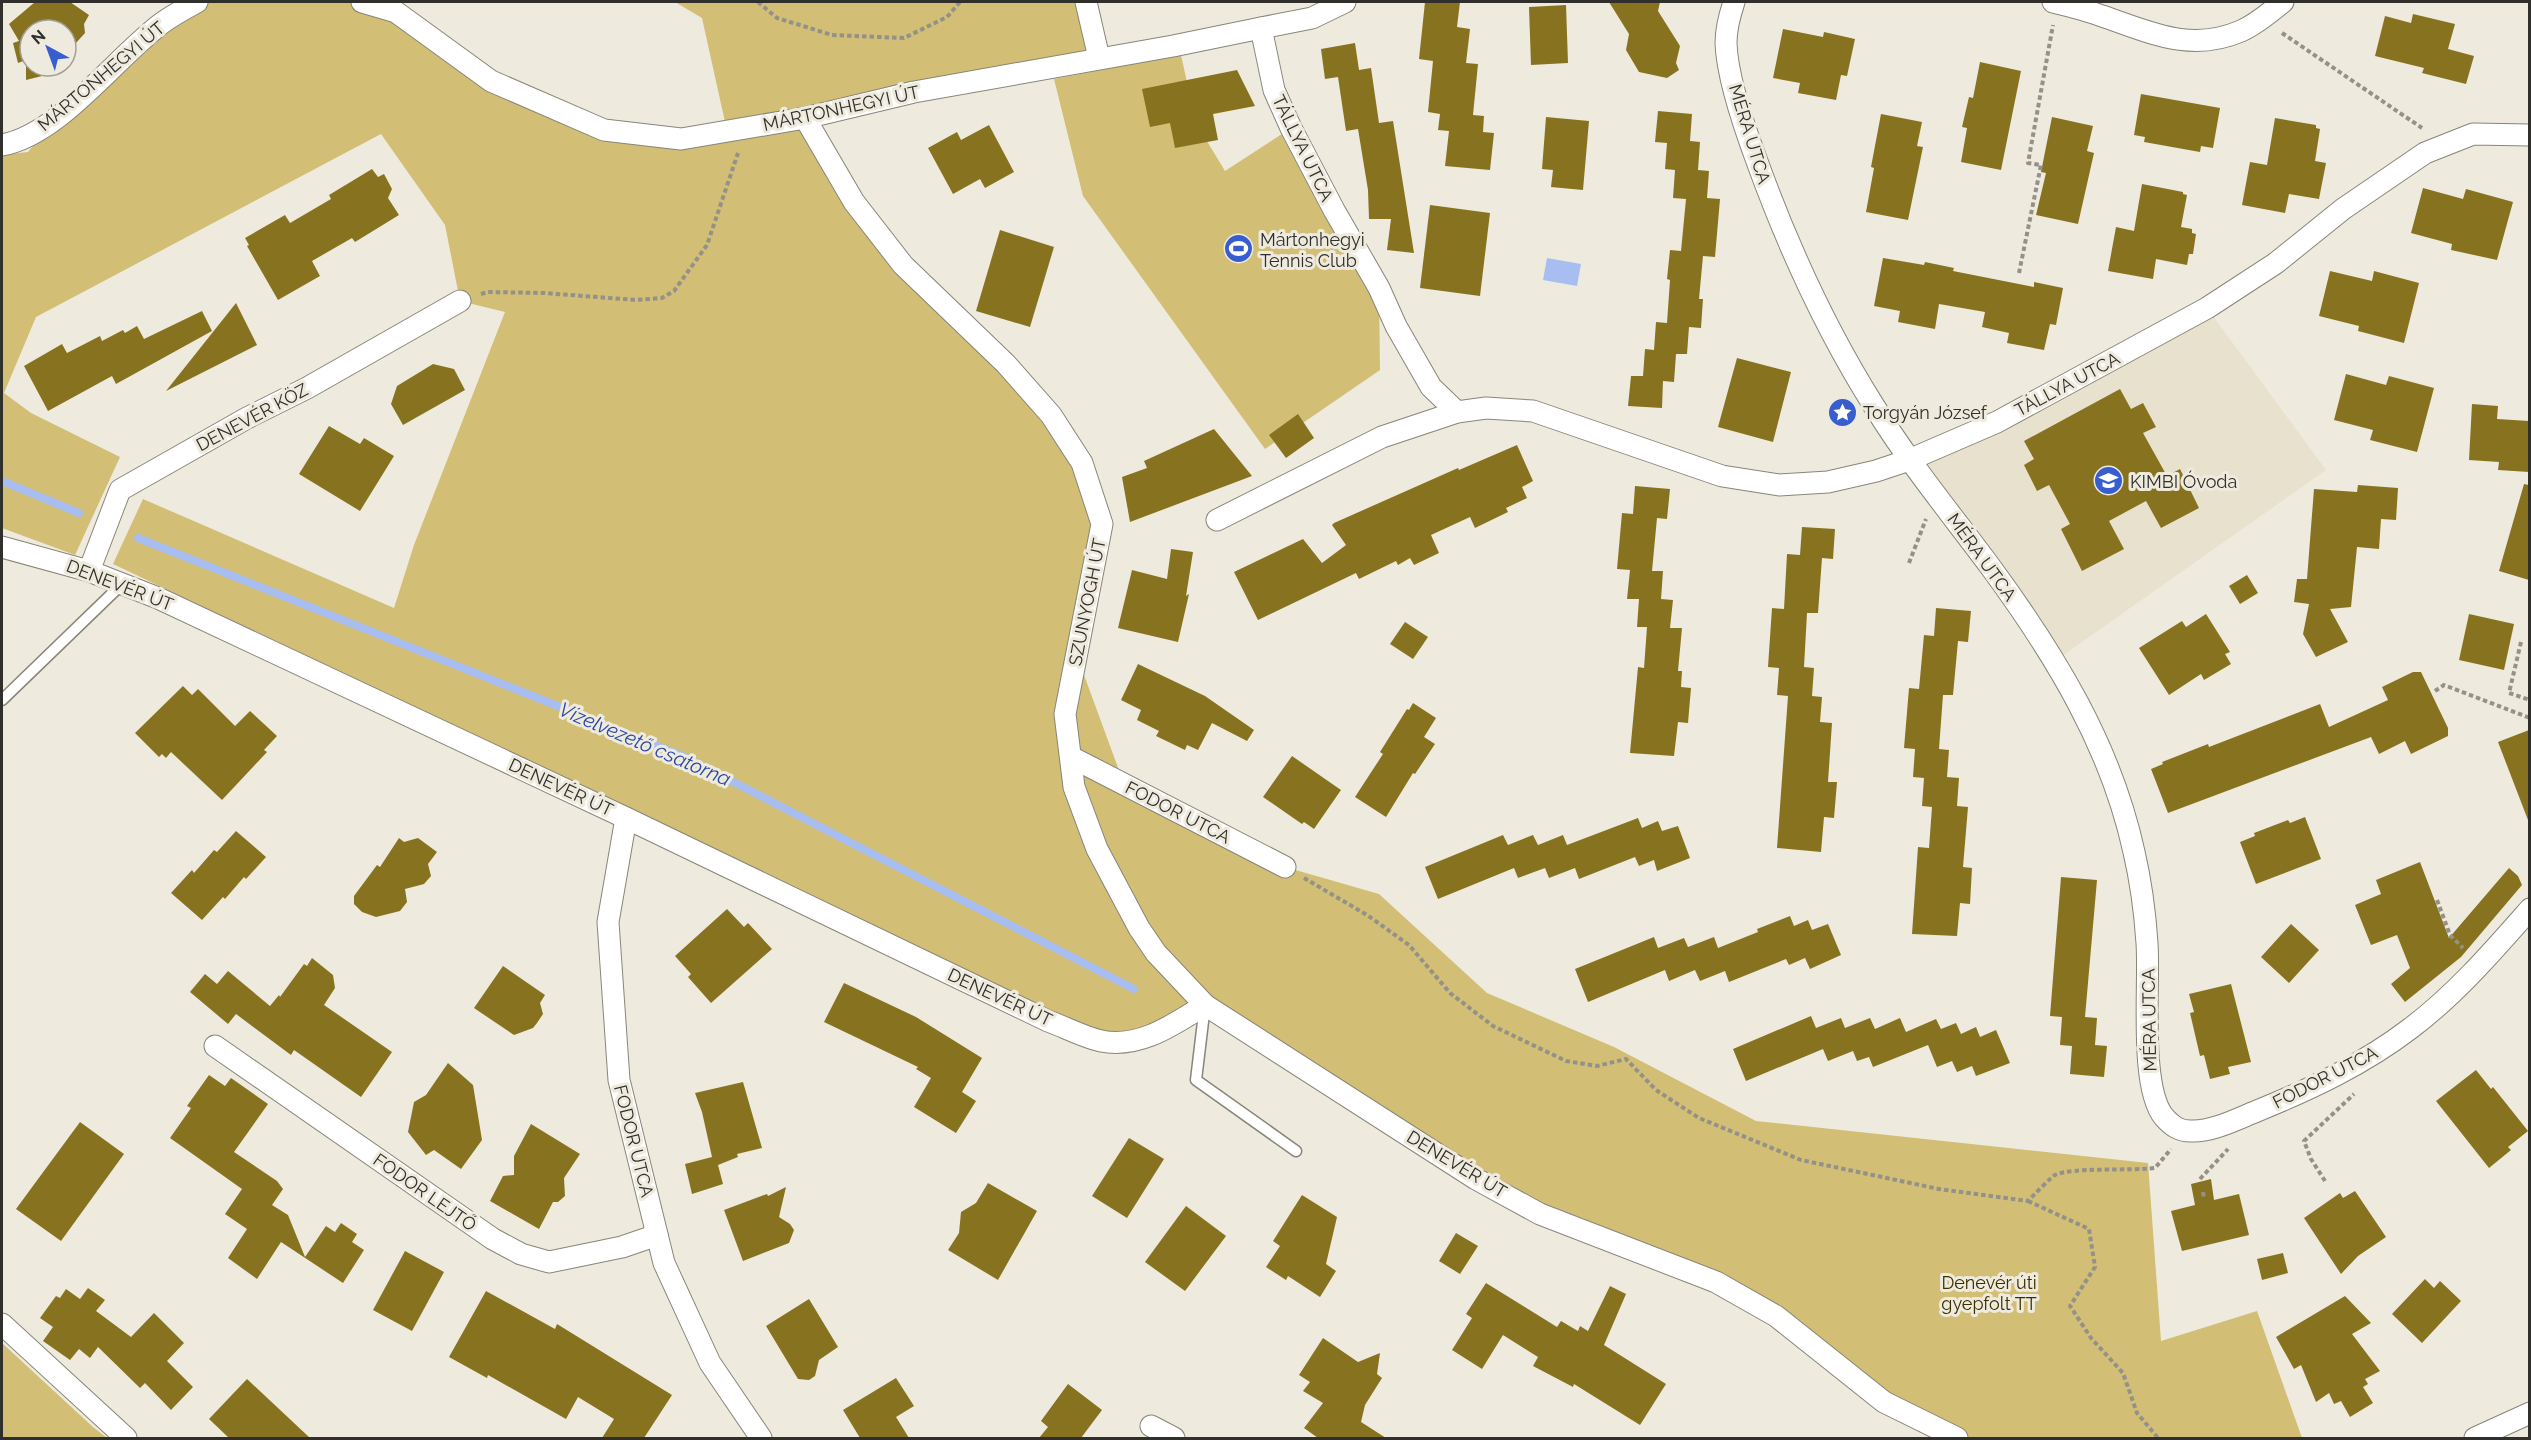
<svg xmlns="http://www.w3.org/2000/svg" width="2531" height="1440" font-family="Raleway,sans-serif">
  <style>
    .built { fill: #e7e1cd }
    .green { fill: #d2be75 }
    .water { fill: #a8bef1 }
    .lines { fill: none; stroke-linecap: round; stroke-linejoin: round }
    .stream { stroke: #a8bef1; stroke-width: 8 }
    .building { fill: #87731f }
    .service-casing { stroke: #888579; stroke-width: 13 }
    .minor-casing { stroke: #888579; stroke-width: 23 }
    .path { stroke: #949189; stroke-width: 4; stroke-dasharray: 4.5 3; stroke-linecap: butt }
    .service { stroke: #fff; stroke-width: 10 }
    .minor { stroke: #fff; stroke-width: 21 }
    .labels { text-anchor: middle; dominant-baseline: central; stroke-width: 6; stroke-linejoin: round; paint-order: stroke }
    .street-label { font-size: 18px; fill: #312f2b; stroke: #eeebde }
    .poi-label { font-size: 18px; fill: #312f2b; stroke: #eeebde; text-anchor: start }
    .park-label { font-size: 18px; fill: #3a2f00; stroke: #eeebde }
    .water-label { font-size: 20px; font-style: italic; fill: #2b48a8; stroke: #eeebde }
  </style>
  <rect width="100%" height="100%" fill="#eeebde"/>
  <path class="built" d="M2207 308 2326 470 2055 661 1909 460Z"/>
  <g class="green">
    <path d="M197 2H362L491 81 604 130 727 131 702 18 675 2H1086L1099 58 806 118 854 202 1051 415 1102 524 1069 634 1124 784 1285 867 1379 894 1487 993 1614 1047 1756 1121 2148 1163 2161 1341 2257 1311 2302 1438H1957L1776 1316 1540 1214 1205 1005 1163 1031 1101 1041 447 733 337 670 113 564 143 499 394 608 414 545 505 312 460 301 445 225 381 134 36 317 4 393 31 413 120 457 75 555 2 528V155L28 152 55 118Z"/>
    <path d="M1181 55 1196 123 1225 171 1291 128 1379 288 1380 370 1265 449 1083 196 1054 79Z"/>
    <path d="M2 1343 93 1427 107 1438H2Z"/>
  </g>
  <path class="water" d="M1547 258 1581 264 1577 286 1543 280Z"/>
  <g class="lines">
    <g class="stream">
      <path d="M2 481 79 513"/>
      <path d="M138 538 685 757 1134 989"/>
    </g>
  </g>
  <g class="building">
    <path d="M35 2H70L89 15 84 24 85 33 66 54V30H30V66H54L46 75 26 80V60L18 63 13 43 19 41 9 24Z"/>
    <path d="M1425 2H1460L1457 27 1470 29 1466 63 1478 64 1473 115 1484 116 1483 132 1494 133 1490 170 1445 166 1449 131 1438 130 1440 114 1428 112 1433 61 1419 59Z"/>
    <path d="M1609 2H1660L1658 11 1680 46 1676 63 1679 70 1667 78 1639 72 1626 50 1629 34Z"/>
    <path d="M1566 5 1568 63 1531 65 1529 7Z"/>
    <path d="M2413 14 2455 24 2448 49 2474 56 2466 84 2422 73 2424 68 2375 56 2385 16 2411 23Z"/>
    <path d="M1783 29 1823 37 1824 32 1855 39 1847 76 1841 75 1836 100 1798 93 1800 83 1773 78Z"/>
    <path d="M1355 43 1359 70 1371 68 1379 123 1393 121 1414 253 1387 250 1391 219H1369L1368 190 1358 129 1346 131 1338 77 1325 79 1321 49Z"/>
    <path d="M1980 62 2021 71 2001 170 1961 162 1967 128 1962 127 1969 97 1973 98Z"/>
    <path d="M1237 70 1255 106 1213 114 1218 140 1175 148 1170 123 1150 127 1142 89Z"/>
    <path d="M2141 94 2220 108 2213 148 2201 146 2200 152 2144 142 2145 137 2134 135Z"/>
    <path d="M1658 111 1692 114 1690 141 1700 142 1698 170 1709 171 1707 198 1720 199 1715 257 1703 256 1699 299H1703L1701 328 1689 327 1687 354H1676L1674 382 1663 381 1662 408 1628 406 1631 376H1643L1645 349 1654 350 1656 322 1667 323 1670 280 1667 279 1670 250 1681 251 1686 199 1673 198 1675 170 1665 169 1667 143 1655 142Z"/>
    <path d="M1881 114 1922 122 1917 146 1923 147 1908 220 1866 212 1874 168 1871 167Z"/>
    <path d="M1546 117 1589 121 1583 190 1551 187 1553 170 1542 169Z"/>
    <path d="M2052 117 2093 126 2087 151 2094 153 2078 224 2036 215 2046 173 2041 172Z"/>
    <path d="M2275 118 2316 125V128L2320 129 2315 161 2326 163 2319 199 2289 194 2285 213 2242 205 2250 162 2267 165Z"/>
    <path d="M989 125 1014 172 985 188 980 179 953 194 928 148 957 132 961 140Z"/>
    <path d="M372 169 378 177 384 174 392 189 388 198 399 215 355 242 352 238 312 261 320 276 278 300 247 246 249 245 245 238 285 215 290 223 331 199 329 195Z"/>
    <path d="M2142 184 2183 192V194L2187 195 2181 227 2192 229V233L2196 234 2193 254H2189L2187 265 2156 259 2153 279 2108 271 2116 227 2134 231Z"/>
    <path d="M2423 188 2463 199 2466 189 2513 202 2497 260 2451 250 2452 244 2411 233Z"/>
    <path d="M1430 205 1490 213 1480 296 1420 288Z"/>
    <path d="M1000 230 1054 247 1030 327 976 311Z"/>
    <path d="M1883 258 1924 265 1925 262 1954 268 1953 271 2034 287V282L2063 288 2056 325 2050 324 2044 350 2007 343 2009 333 1982 327 1985 312 1939 304 1935 329 1898 322 1900 311 1874 306Z"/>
    <path d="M2330 271 2372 281 2374 271 2419 283 2404 343 2358 331 2359 326 2319 316Z"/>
    <path d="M236 303 257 345 166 391Z"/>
    <path d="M202 311 212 331 116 384 112 376 48 411 24 366 62 344 67 353 100 336 102 341 123 330 125 333 137 326 144 339Z"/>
    <path d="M1737 358 1791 372 1773 442 1718 427Z"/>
    <path d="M433 364 454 369 465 390 403 425 391 404 397 386Z"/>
    <path d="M2346 374 2386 385 2389 376 2434 388 2417 452 2370 440 2373 430 2334 420Z"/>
    <path d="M2120 389 2131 409 2143 403 2156 427 2143 433 2167 476 2180 469 2199 508 2161 528 2146 501 2109 521 2124 549 2082 571 2061 529 2070 524 2049 485 2037 491 2024 465 2034 459 2024 441Z"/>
    <path d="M2472 404 2498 406 2497 419 2529 421V472L2498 470 2499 462 2469 460Z"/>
    <path d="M1298 414 1314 438 1286 458 1269 435Z"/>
    <path d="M329 426 360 444 364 438 394 456 360 511 299 474Z"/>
    <path d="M1214 429 1252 476 1130 522 1122 477 1147 468 1144 461Z"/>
    <path d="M1517 445 1533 481 1522 487 1527 498 1506 508 1508 512 1475 528 1470 517 1431 535 1439 553 1414 565 1410 558 1398 565 1396 561 1359 579 1356 573 1258 620 1234 572 1303 539 1322 563 1346 545 1332 525 1334 523 1458 468 1459 470Z"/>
    <path d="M2524 484 2529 485V580L2499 571Z"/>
    <path d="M2358 485 2398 488 2396 520 2381 519 2379 549 2357 547 2351 607 2330 609 2348 642 2316 657 2303 634 2309 604 2294 602 2297 579H2307L2314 489 2357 492Z"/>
    <path d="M1635 486 1670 489 1667 519 1657 518 1652 571H1663L1661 599 1673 600 1670 628H1682L1678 671H1682L1681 687 1691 688 1688 723 1678 722 1674 756 1630 753 1638 667 1644 668 1647 627H1637L1639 599H1627L1630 570 1617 569 1622 513 1633 514Z"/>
    <path d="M1802 527 1835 529 1833 559 1822 558 1818 613H1807L1804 667 1814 668 1812 696 1822 697 1820 722 1832 723 1828 782H1837L1834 818 1824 817 1821 852 1777 848 1788 696 1777 695 1779 668 1768 667 1772 608 1784 609 1787 554 1800 555Z"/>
    <path d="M1171 549 1193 552 1186 596 1189 594 1178 642 1118 628 1132 570 1167 579Z"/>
    <path d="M2247 575 2258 593 2240 604 2229 586Z"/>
    <path d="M1936 608 1971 611 1968 642 1958 641 1953 695H1943L1939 749 1949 750 1947 777 1959 778 1957 806 1968 807 1963 867 1972 868 1970 904 1960 903 1957 936 1912 934 1918 847 1929 848 1932 807 1922 806 1924 778 1913 777 1915 749 1904 748 1909 688 1919 689 1924 635 1934 636Z"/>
    <path d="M2206 614 2230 652 2225 654 2231 664 2204 680 2201 674 2169 695 2139 648 2182 621 2186 627Z"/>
    <path d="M2469 614 2514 624 2504 670 2459 660Z"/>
    <path d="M1405 622 1428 637 1413 659 1390 644Z"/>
    <path d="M1138 664 1205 696 1254 730 1247 741 1212 723 1198 750 1187 745 1185 750 1156 736 1159 731 1137 720 1141 710 1121 700Z"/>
    <path d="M2413 672H2421L2448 728V736L2411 754 2405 741 2379 754 2371 737 2168 813 2151 769 2163 764 2162 762 2208 744 2209 747 2320 704 2329 727 2388 700 2382 687Z"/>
    <path d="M183 686 192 695 198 689 235 726 250 711 277 736 264 750 267 752 222 800 171 752 166 758 162 754 159 757 135 733Z"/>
    <path d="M1413 703 1436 718 1424 737 1435 744 1415 774 1413 773 1386 817 1355 797 1383 754 1380 752 1407 709 1409 710Z"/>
    <path d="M2529 730V820H2528L2498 742Z"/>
    <path d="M1292 756 1341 790 1314 829 1304 822 1302 824 1263 797Z"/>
    <path d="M2305 817 2321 859 2256 884 2240 842 2255 836 2254 833 2288 820 2290 823Z"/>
    <path d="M1638 818 1642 828 1658 821 1662 831 1678 826 1690 858 1657 871 1654 860 1639 866 1635 857 1579 879 1575 868 1549 878 1545 868 1518 878 1514 868 1438 899 1425 867 1503 835 1508 845 1533 835 1538 845 1563 835 1567 845Z"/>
    <path d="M236 831 266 857 246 879 244 877 225 899 223 897 202 920 171 893 192 870 194 873 214 850 217 852Z"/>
    <path d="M399 838 404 842 418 838 437 852 428 864 431 876 424 884 405 889 407 902 400 911 376 917 362 912 354 904V896L377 865 380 867Z"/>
    <path d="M2420 862 2449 938 2509 868 2518 876 2522 885 2461 957 2405 1002 2391 984 2410 968 2397 935 2371 945 2355 905 2381 894 2376 880Z"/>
    <path d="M2061 877 2097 880 2085 1017 2097 1018 2095 1045 2107 1046 2104 1077 2070 1074 2072 1046 2060 1045 2062 1017 2050 1016Z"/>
    <path d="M727 909 744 927 748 923 772 949 711 1003 688 977 691 974 675 956Z"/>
    <path d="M1790 916 1794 926 1808 920 1812 930 1828 924 1841 955 1810 969 1805 958 1789 965 1786 959 1729 982 1725 971 1700 981 1695 970 1669 981 1665 970 1588 1002 1575 969 1654 937 1658 948 1684 938 1688 947 1714 937 1718 948 1758 932 1757 929Z"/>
    <path d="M2291 924 2319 950 2289 983 2261 957Z"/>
    <path d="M312 958 333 975 335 988 324 1005 392 1052 361 1097 294 1050 291 1055 236 1014 228 1024 190 992 205 974 217 984 228 971 270 1006 279 995 280 997 304 964 307 966Z"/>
    <path d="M503 966 545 995 540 1003 543 1014 537 1023 533 1028 514 1035 474 1008Z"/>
    <path d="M844 983 916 1017 982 1058 962 1092 976 1101 956 1133 914 1107 931 1078 916 1069 918 1067 824 1022Z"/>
    <path d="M2231 984 2251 1062 2228 1067 2230 1074 2210 1079 2204 1055 2200 1056 2190 1013 2194 1012 2189 994Z"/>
    <path d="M1811 1016 1816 1028 1841 1018 1845 1028 1870 1018 1875 1029 1900 1018 1906 1032 1936 1019 1941 1029 1956 1023 1961 1034 1976 1027 1980 1037 1996 1030 2010 1063 1976 1076 1972 1066 1957 1072 1952 1061 1937 1067 1928 1045 1873 1067 1869 1057 1857 1061 1853 1051 1828 1061 1823 1049 1746 1081 1733 1049Z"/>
    <path d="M448 1063 473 1085 482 1140 461 1169 434 1150 426 1155 408 1132 414 1102 426 1095Z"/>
    <path d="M2476 1070 2491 1089 2493 1087 2528 1131 2508 1147 2511 1150 2489 1168 2436 1101Z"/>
    <path d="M209 1075 225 1086 231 1078 268 1104 234 1152 277 1181 283 1189 272 1205 288 1215 305 1257 326 1226 335 1232 341 1223 357 1234 352 1242 364 1250 343 1283 281 1242 257 1279 228 1258 247 1229 225 1214 242 1189 170 1138 191 1108 187 1106Z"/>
    <path d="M743 1082 762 1148 737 1154 738 1157 718 1165 723 1184 692 1194 685 1164 712 1157 702 1112 695 1093Z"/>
    <path d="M80 1122 124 1154 61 1241 16 1209Z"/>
    <path d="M531 1124 580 1154 564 1178 565 1196 558 1202H553L539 1229 490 1201 503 1176 514 1175V1156Z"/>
    <path d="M1129 1138 1164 1159 1127 1218 1092 1196Z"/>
    <path d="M2211 1179 2214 1200 2239 1194 2249 1235 2182 1251 2171 1211 2195 1205 2191 1184Z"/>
    <path d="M988 1183 1037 1211 998 1280 948 1250 959 1233 961 1212 976 1203Z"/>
    <path d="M786 1187 779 1217 790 1224 794 1230 789 1243 743 1261 724 1210 767 1194 768 1196Z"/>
    <path d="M2355 1191 2386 1237 2358 1256 2341 1274 2304 1218 2340 1193 2343 1198Z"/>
    <path d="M1302 1195 1337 1217 1326 1264 1336 1271 1320 1297 1288 1276 1286 1280 1266 1267 1280 1246 1273 1241Z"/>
    <path d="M1186 1206 1226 1236 1185 1291 1145 1262Z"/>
    <path d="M1456 1233 1478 1246 1460 1274 1439 1261Z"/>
    <path d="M405 1251 444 1272 412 1331 373 1310Z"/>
    <path d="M2283 1253 2288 1273 2262 1280 2257 1259Z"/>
    <path d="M2425 1279 2434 1288 2440 1281 2461 1301 2422 1343 2392 1314Z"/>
    <path d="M1486 1283 1557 1327 1561 1321 1578 1331 1580 1326 1588 1331 1610 1286 1626 1294 1604 1345 1666 1384 1640 1425 1574 1384 1573 1387 1533 1366 1538 1357 1503 1335 1482 1369 1452 1350 1472 1318 1466 1314Z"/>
    <path d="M88 1288 105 1300 96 1311 131 1337 154 1313 184 1343 167 1361 193 1387 171 1410 145 1383 140 1388 98 1347 90 1358 79 1349 70 1360 43 1341 53 1327 40 1318 56 1296 60 1298 66 1289 80 1299Z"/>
    <path d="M486 1291 555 1329 557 1324 672 1395 644 1438H602L614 1419 578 1397 566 1419 488 1375 487 1378 449 1357Z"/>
    <path d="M2345 1296 2371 1323 2352 1334 2380 1371 2365 1379 2368 1384 2363 1387 2373 1403 2350 1417 2341 1401 2334 1404 2329 1393 2316 1402 2301 1365 2294 1369 2276 1337Z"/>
    <path d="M809 1299 838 1347 819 1360 815 1376 809 1380 798 1379 766 1326Z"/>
    <path d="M1323 1338 1358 1362 1380 1353 1377 1374 1382 1378 1365 1405 1361 1422 1386 1438H1318L1304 1428 1323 1403 1303 1391 1310 1382 1299 1375Z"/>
    <path d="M896 1378 914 1406 896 1417 909 1438H860L843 1410Z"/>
    <path d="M247 1379 310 1438H229L209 1419Z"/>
    <path d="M1068 1384 1102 1410 1081 1438H1039L1048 1427 1041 1421Z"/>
  </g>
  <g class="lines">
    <defs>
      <g id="service">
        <path d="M2 700 122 584"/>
        <path d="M1205 1005 1196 1080 1296 1151"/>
      </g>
      <g id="minor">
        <path d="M362 2 396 12 491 81 604 130 681 139 805 118 914 92 1173 46 1261 28 1312 18 1345 2"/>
        <path d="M1086 2 1099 58"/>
        <path d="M1734 2C1730 14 1726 30 1726 43 1727 76 1746 132 1758 164 1789 249 1826 330 1874 406 1909 463 1952 515 1992 569 2055 655 2111 746 2134 852 2141 882 2145 913 2147 943 2150 984 2139 1087 2164 1117 2172 1126 2180 1132 2193 1131 2214 1131 2237 1119 2257 1111 2311 1089 2364 1064 2411 1028 2456 994 2493 951 2530 909"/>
        <path d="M2053 2C2070 6 2086 10 2102 16 2150 32 2190 53 2241 31 2257 24 2270 12 2283 2"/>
        <path d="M1261 28 1274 90 1291 128 1334 210 1379 288 1396 326 1431 387 1457 412"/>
        <path d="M805 118 854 202 903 265 1006 364 1051 415 1082 463 1102 524 1065 714 1074 787 1097 849 1139 928 1156 953 1205 1005 1476 1179 1540 1214 1716 1282 1776 1316 1884 1402 1957 1438"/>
        <path d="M2 145C59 135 115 58 162 23 173 15 186 8 197 2"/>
        <path d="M1217 520 1382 437 1457 412 1486 408 1533 411 1722 476 1779 485 1828 482 1876 471 1909 460 1997 422 2207 308 2276 263 2343 209 2425 153 2473 134 2530 135"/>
        <path d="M2 547 89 571 158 598 626 818 1048 1021C1065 1027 1083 1037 1101 1041 1140 1049 1174 1024 1205 1005"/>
        <path d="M89 571 120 490 247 418 307 388 460 301"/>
        <path d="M1071 757 1285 867"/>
        <path d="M626 818 608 922 619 1080 664 1263 710 1363 761 1438"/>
        <path d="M215 1046 493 1239 521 1254 549 1262 622 1247 657 1235"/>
        <path d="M2 1324 126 1438"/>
        <path d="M1151 1426 1174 1438"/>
        <path d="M2475 1438 2530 1413"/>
      </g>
    </defs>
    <use href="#service" class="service-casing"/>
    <use href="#minor" class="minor-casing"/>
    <g class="path">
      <path d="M758 2 777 18 832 35 904 38 947 17 960 2"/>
      <path d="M2282 33 2422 128"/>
      <path d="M2019 273 2041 165 2028 163 2053 25"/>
      <path d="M481 294 488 292 544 293 636 300 662 298 674 291 707 245 738 153"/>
      <path d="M1909 563 1926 519"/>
      <path d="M2521 642 2509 693 2530 700"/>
      <path d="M2435 691 2444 685 2530 718"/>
      <path d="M1304 878 1367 915 1409 945 1450 993 1493 1026 1566 1061 1597 1066 1626 1059 1656 1090 1699 1118 1801 1160 1939 1189 2028 1201C2033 1196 2051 1177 2055 1175 2071 1167 2131 1171 2155 1168L2171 1149"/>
      <path d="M2437 900 2450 935 2463 948"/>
      <path d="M2200 1179 2228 1149"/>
      <path d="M2325 1181 2311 1159 2304 1141 2354 1094"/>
      <path d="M2203 1192 2204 1199"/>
      <path d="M2028 1201 2089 1229 2095 1267 2070 1306 2091 1338 2123 1373 2137 1413 2158 1438"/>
    </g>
    <use href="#service" class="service"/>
    <use href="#minor" class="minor"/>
  </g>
  <defs>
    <symbol id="stadium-disc" viewBox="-11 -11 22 22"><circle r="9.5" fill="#385dce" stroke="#eeebde"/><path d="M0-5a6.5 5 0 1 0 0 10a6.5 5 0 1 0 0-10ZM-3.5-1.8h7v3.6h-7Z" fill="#fff"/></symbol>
    <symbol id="sight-disc" viewBox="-11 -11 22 22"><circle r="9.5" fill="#385dce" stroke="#eeebde"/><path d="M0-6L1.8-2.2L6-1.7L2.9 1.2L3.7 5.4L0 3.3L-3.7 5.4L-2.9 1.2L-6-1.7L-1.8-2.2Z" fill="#fff"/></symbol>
    <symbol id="school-disc" viewBox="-11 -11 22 22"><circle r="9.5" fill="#385dce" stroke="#eeebde"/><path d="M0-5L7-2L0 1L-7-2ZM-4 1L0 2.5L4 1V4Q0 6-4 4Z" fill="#fff"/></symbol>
  </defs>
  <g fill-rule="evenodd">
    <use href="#stadium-disc" x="1222" y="232" width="33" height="33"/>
    <use href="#sight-disc" x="1826" y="396" width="33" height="33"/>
    <use href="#school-disc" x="2092" y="464" width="33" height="33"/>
  </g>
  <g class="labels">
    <g class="street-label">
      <text transform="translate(101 76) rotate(-40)">MÁRTONHEGYI ÚT</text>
      <text transform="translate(841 108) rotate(-12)">MÁRTONHEGYI ÚT</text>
      <text transform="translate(1750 134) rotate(73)">MÉRA UTCA</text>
      <text transform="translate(1303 148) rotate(64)">TÁLLYA UTCA</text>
      <text transform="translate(2067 384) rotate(-28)">TÁLLYA UTCA</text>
      <text transform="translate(252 417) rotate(-28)">DENEVÉR KÖZ</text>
      <text transform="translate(1982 557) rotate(54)">MÉRA UTCA</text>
      <text transform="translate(120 585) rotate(21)">DENEVÉR ÚT</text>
      <text transform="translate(1087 602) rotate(-79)">SZUNYOGH ÚT</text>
      <text transform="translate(561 787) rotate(25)">DENEVÉR ÚT</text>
      <text transform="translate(1178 812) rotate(27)">FODOR UTCA</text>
      <text transform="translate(1000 997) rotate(25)">DENEVÉR ÚT</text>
      <text transform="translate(2149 1020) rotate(-91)">MÉRA UTCA</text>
      <text transform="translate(2325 1077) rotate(-27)">FODOR UTCA</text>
      <text transform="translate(634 1141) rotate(76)">FODOR UTCA</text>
      <text transform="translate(1457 1164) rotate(31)">DENEVÉR ÚT</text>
      <text transform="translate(425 1192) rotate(35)">FODOR LEJTŐ</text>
    </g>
    <g class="poi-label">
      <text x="1260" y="239">Mártonhegyi<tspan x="1260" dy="21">Tennis Club</tspan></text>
      <text x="1863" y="412">Torgyán József</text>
      <text x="2130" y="481">KIMBI Óvoda</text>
    </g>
    <g class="park-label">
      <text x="1989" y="1282">Denevér úti<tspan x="1989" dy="21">gyepfolt TT</tspan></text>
    </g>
    <g class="water-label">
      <text transform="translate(645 744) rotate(23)">Vízelvezető csatorna</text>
    </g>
  </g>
  <rect width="2531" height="1440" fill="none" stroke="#312f2b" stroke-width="6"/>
  <g transform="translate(48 48) rotate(319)"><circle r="28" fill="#eeebde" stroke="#a2a096" stroke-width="1.5"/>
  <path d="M0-4.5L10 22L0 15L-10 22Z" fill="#385dce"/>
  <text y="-9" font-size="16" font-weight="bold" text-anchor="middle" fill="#312f2b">N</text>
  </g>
</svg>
